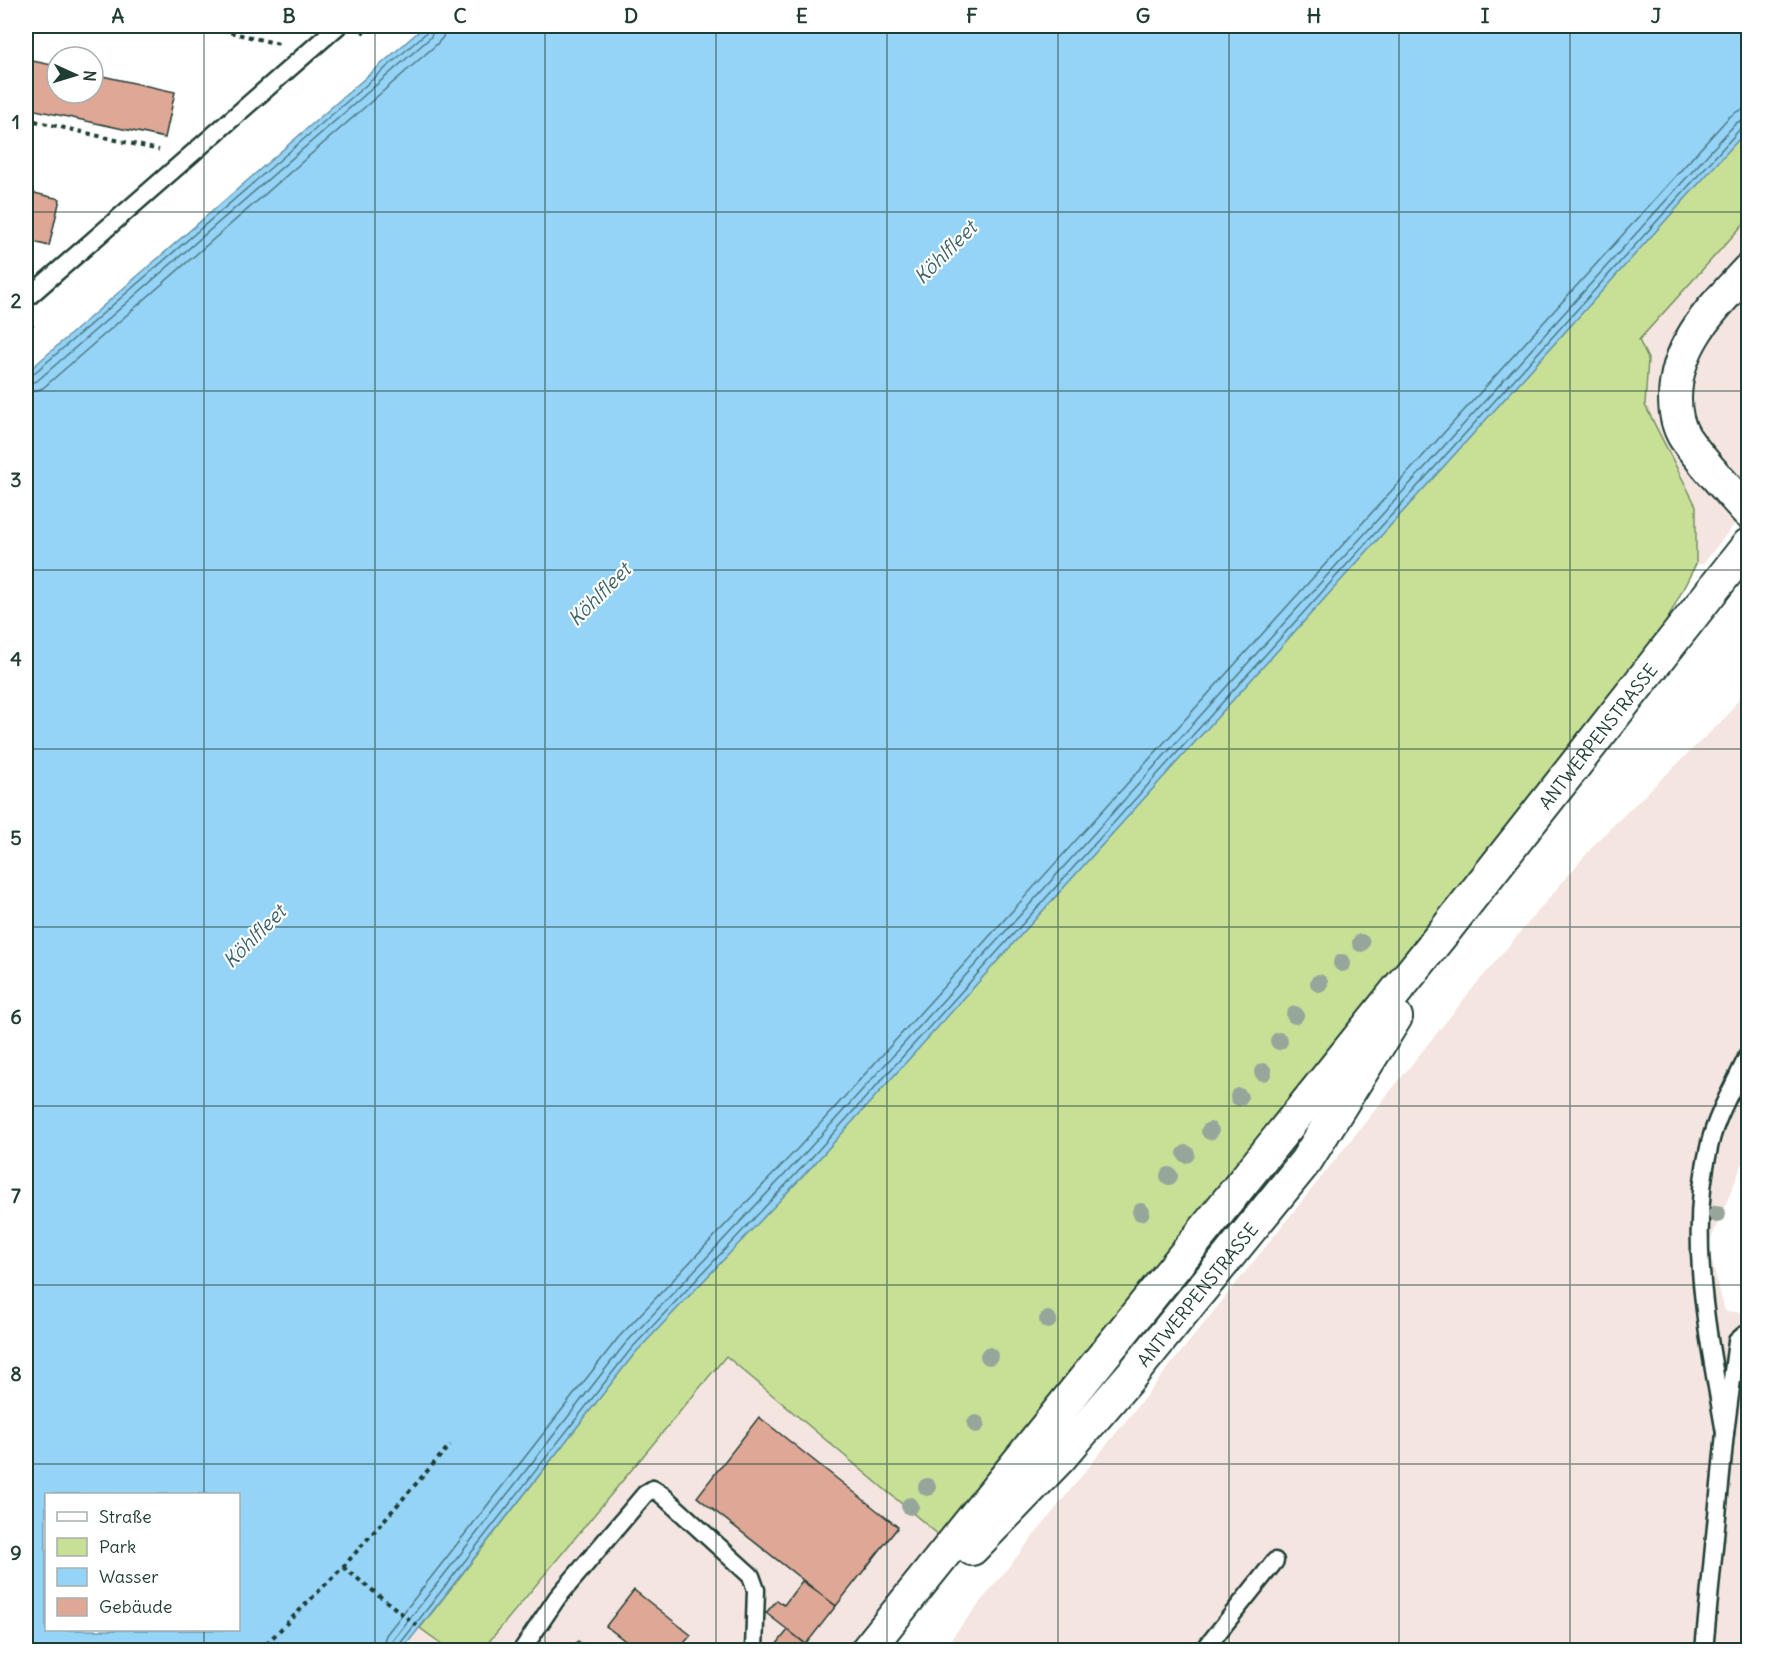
<svg xmlns="http://www.w3.org/2000/svg" width="1774" height="1676" font-family="Delius,sans-serif">
  <style>
    .built { fill: #f5e5e0 }
    .green { fill: #c8e096; stroke: #748e65; stroke-width: 1.5 }
    .water { fill: #95d3f7; stroke: #6697a9; stroke-width: 1.5; fill-rule: evenodd }
    .lines { fill: none; stroke-linecap: round; stroke-linejoin: round }
    .shore { stroke: #4e7982; stroke-width: 1.5 }
    .building { fill: #dea796; stroke: #1f3d34; stroke-width: 1.5 }
    .lane-casing { stroke: #1f3d34; stroke-width: 21 }
    .street-casing { stroke: #1f3d34; stroke-width: 36 }
    .path { stroke: #1f3d34; stroke-width: 4; stroke-dasharray: 4.5 4.5; stroke-linecap: butt }
    .lane { stroke: #fff; stroke-width: 16 }
    .street { stroke: #fff; stroke-width: 32 }
    .tree { fill: #96a69a }
    .grid { fill: none; stroke: #1f3d34; stroke-width: 1.5; stroke-opacity: 0.55 }
    .labels { text-anchor: middle; dominant-baseline: central; stroke-width: 4.5; stroke-linejoin: round; paint-order: stroke }
    .street-label { font-size: 18px; fill: #1f3d34; stroke: #fff }
    .water-label { font-size: 20px; font-style: italic; fill: #3c6265; stroke: #fff }
    .neatline { fill: none; stroke: #1f3d34; stroke-width: 2 }
    .grid-label { font-size: 20px; text-anchor: middle; font-weight: bold; fill: #1f3d34 }
  </style>
  <rect width="100%" height="100%" fill="#fff"/>
  <filter id="ink" filterUnits="userSpaceOnUse"><feTurbulence type="fractalNoise" baseFrequency=".0167" numOctaves="2"/><feDisplacementMap in="SourceGraphic" scale="12" xChannelSelector="R" yChannelSelector="G"/><feConvolveMatrix kernelMatrix="1 2 1 2 8 2 1 2 1" color-interpolation-filters="sRGB"/></filter>
  <g filter="url(#ink)">
    <g class="built">
      <path d="M1748 219V507L1703 564H1696V506L1645 405 1648 359 1639 340Z"/>
      <path d="M1748 685V1151L1708 1246 1725 1311 1748 1313V1650H942L1473 988 1599 839 1727 716Z"/>
      <path d="M727 1356 940 1536 848 1650H482Z"/>
      <path d="M420 1628 450 1650H402Z"/>
    </g>
    <path class="green" d="M1748 129V219L1639 340 1648 359 1645 405 1696 506V564L1654 645 940 1536 726 1356 482 1650H450L420 1628 635 1353 816 1162Z"/>
    <path class="water" d="M425 26H1748V129L816 1162 635 1353 402 1650H26V373ZM46 1494H238V1630H46Z"/>
    <g class="lines">
      <g class="shore">
        <path d="M26 377 32 375 426 33 428 26"/>
        <path d="M26 384 37 381 430 38 436 26"/>
        <path d="M26 394 43 388 436 45 443 37 445 26"/>
        <path d="M381 1650 386 1635 618 1338 800 1146 1729 117 1738 111 1748 109"/>
        <path d="M390 1650 393 1640 625 1344 806 1152 1736 123 1748 118"/>
        <path d="M398 1650 399 1645 631 1349 812 1157 1741 128 1748 126"/>
      </g>
    </g>
    <g class="building">
      <path d="M28 60 57 66V93H93V74L175 92 165 138 26 108Z"/>
      <path d="M26 191 60 199 49 246 26 240Z"/>
      <path d="M759 1417 898 1527 836 1606 697 1497Z"/>
      <path d="M802 1581 836 1606 806 1644 766 1613 777 1600 784 1605Z"/>
      <path d="M634 1590 691 1635 678 1650H637L606 1626Z"/>
      <path d="M788 1630 808 1646 805 1650H772Z"/>
      <path d="M578 1641 591 1650H570Z"/>
    </g>
    <g class="lines">
      <defs>
        <g id="lane">
          <path d="M26 299 338 26"/>
          <path d="M1725 1433C1709 1338 1686 1239 1710 1143 1717 1113 1736 1083 1748 1055"/>
          <path d="M522 1650 557 1598 645 1494 653 1489 661 1494 751 1576 756 1590 754 1650"/>
          <path d="M1204 1650 1275 1561"/>
          <path d="M1704 1650 1725 1433 1737 1341 1744 1335H1748"/>
        </g>
        <g id="street">
          <path d="M1748 270C1713 308 1676 342 1675 398 1675 411 1678 427 1685 438 1703 464 1727 488 1748 512"/>
          <path id="s1" d="M972 1549 1059 1459 1134 1372 1306 1161 1396 1017"/>
          <path id="s2" d="M867 1650 1447 928 1748 545"/>
        </g>
      </defs>
      <use href="#lane" class="lane-casing"/>
      <use href="#street" class="street-casing"/>
      <g class="path">
        <path d="M204 26 279 44"/>
        <path d="M362 33 371 26"/>
        <path d="M26 119 159 150"/>
        <path d="M26 331 33 324"/>
        <path d="M343 1567 420 1628"/>
        <path d="M260 1650 343 1567 450 1445"/>
      </g>
      <use href="#lane" class="lane"/>
      <use href="#street" class="street"/>
    </g>
    <g class="tree">
      <circle cx="1361" cy="943" r="9"/>
      <circle cx="1342" cy="963" r="9"/>
      <circle cx="1319" cy="983" r="9"/>
      <circle cx="1295" cy="1015" r="9"/>
      <circle cx="1279" cy="1041" r="9"/>
      <circle cx="1263" cy="1072" r="9"/>
      <circle cx="1239" cy="1097" r="9"/>
      <circle cx="1210" cy="1131" r="9"/>
      <circle cx="1186" cy="1154" r="9"/>
      <circle cx="1169" cy="1176" r="9"/>
      <circle cx="1141" cy="1212" r="9"/>
      <circle cx="1717" cy="1214" r="9"/>
      <circle cx="1048" cy="1320" r="9"/>
      <circle cx="989" cy="1356" r="9"/>
      <circle cx="976" cy="1424" r="9"/>
      <circle cx="927" cy="1487" r="9"/>
      <circle cx="910" cy="1506" r="9"/>
    </g>
  </g>
  <path class="grid" d="M204 26V1494M375 26V1650M545 26V1650M716 26V1650M887 26V1650M1058 26V1650M1229 26V1650M1399 26V1650M1570 26V1650M26 212H1748M26 391H1748M26 570H1748M26 749H1748M26 927H1748M26 1106H1748M26 1285H1748M26 1464H1748M204 1630V1650"/>
  <g class="labels">
    <g class="street-label">
      <text stroke="none"><textPath href="#s2" startOffset="1170">ANTWERPENSTRASSE</textPath></text>
      <text stroke="none"><textPath href="#s1" startOffset="340">ANTWERPENSTRASSE</textPath></text>
    </g>
    <g class="water-label">
      <text transform="translate(945 252) rotate(-45)">Köhlfleet</text>
      <text transform="translate(599 594) rotate(-45)">Köhlfleet</text>
      <text transform="translate(254 936) rotate(-45)">Köhlfleet</text>
    </g>
  </g>
  <rect width="1774" height="1676" fill="none" stroke="#fff" stroke-width="66"/>
  <rect x="45" y="1493" width="195" height="138" fill="#ffffff" stroke="#a5b1ae" stroke-width="1.5"/>
  <rect x="57" y="1512" width="30" height="9" fill="#ffffff" stroke="#a5b1ae" stroke-width="1.5"/>
  <text x="99" y="1523" font-size="18" fill="#1f3d34">Straße</text>
  <rect x="57" y="1538" width="30" height="18" fill="#c8e096" stroke="#a5b1ae" stroke-width="1.5"/>
  <text x="99" y="1553" font-size="18" fill="#1f3d34">Park</text>
  <rect x="57" y="1568" width="30" height="18" fill="#95d3f7" stroke="#a5b1ae" stroke-width="1.5"/>
  <text x="99" y="1583" font-size="18" fill="#1f3d34">Wasser</text>
  <rect x="57" y="1598" width="30" height="18" fill="#dea796" stroke="#a5b1ae" stroke-width="1.5"/>
  <text x="99" y="1613" font-size="18" fill="#1f3d34">Gebäude</text>
  <g transform="translate(75 75) rotate(94)"><circle r="28" fill="#ffffff" stroke="#a5b1ae" stroke-width="1.5"/>
  <path d="M0-4.5L10 22L0 15L-10 22Z" fill="#1f3d34"/>
  <text y="-9" font-size="16" font-weight="bold" text-anchor="middle" fill="#1f3d34">N</text>
  </g>
  <rect x="33" y="33" width="1708" height="1610" class="neatline"/>
  <g class="grid-label">
    <text x="118" y="23">A</text>
    <text x="289" y="23">B</text>
    <text x="460" y="23">C</text>
    <text x="631" y="23">D</text>
    <text x="802" y="23">E</text>
    <text x="972" y="23">F</text>
    <text x="1143" y="23">G</text>
    <text x="1314" y="23">H</text>
    <text x="1485" y="23">I</text>
    <text x="1656" y="23">J</text>
    <text x="16" y="129">1</text>
    <text x="16" y="308">2</text>
    <text x="16" y="487">3</text>
    <text x="16" y="666">4</text>
    <text x="16" y="845">5</text>
    <text x="16" y="1024">6</text>
    <text x="16" y="1203">7</text>
    <text x="16" y="1381">8</text>
    <text x="16" y="1560">9</text>
  </g>
</svg>
